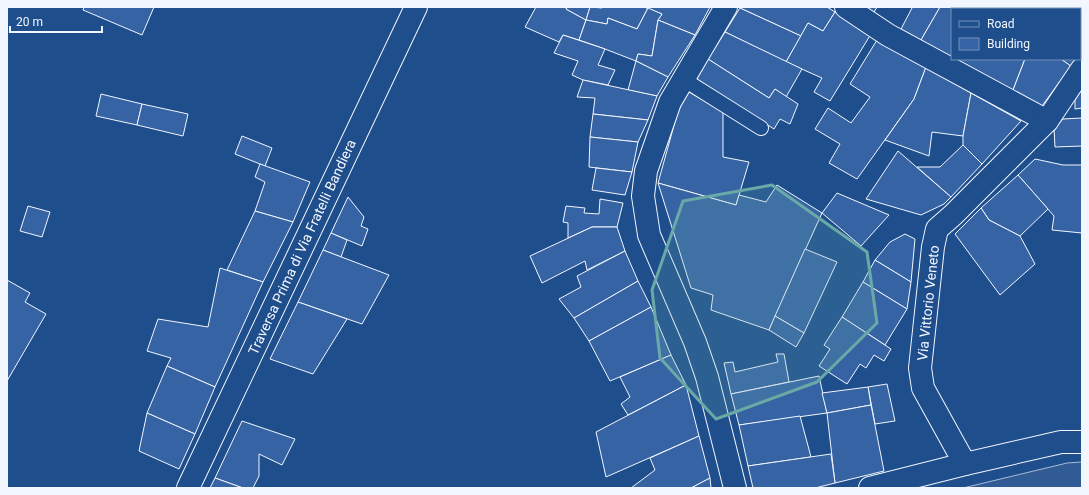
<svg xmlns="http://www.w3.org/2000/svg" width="1089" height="495" font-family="Roboto,sans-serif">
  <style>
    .built { fill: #305b95; stroke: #a8bbd7 }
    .building { fill: #3563a3; stroke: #f2f6ff }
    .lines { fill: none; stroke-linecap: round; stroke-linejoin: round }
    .lane-casing { stroke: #f2f6ff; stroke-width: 16 }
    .street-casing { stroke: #f2f6ff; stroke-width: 24 }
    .secondary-casing { stroke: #f2f6ff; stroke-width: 24 }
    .lane { stroke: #1f4e8c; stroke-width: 14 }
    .street { stroke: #1f4e8c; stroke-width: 22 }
    .secondary { stroke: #1f4e8c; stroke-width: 22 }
    .marked { fill: #6aa9a8; fill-opacity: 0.2; stroke: #6aa9a8; stroke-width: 3; stroke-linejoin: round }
    .labels { text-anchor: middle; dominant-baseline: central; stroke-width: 3; stroke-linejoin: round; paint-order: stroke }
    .street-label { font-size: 14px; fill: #f2f6ff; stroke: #1f4e8c }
  </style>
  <rect width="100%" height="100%" fill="#1f4e8c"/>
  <path class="built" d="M1082 462V488H963L1067 463Z"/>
  <g class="building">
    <path d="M84 7H154L142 35 83 10Z"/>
    <path d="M536 7H567L566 9 586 20 579 40 563 35 559 42 525 27Z"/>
    <path d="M567 7H590L586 20 566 9Z"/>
    <path d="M590 7 602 8V7H644L648 8 637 29 608 18 607 24 586 20Z"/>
    <path d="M644 7H710L695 35 658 20 662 14Z"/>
    <path d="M740 7H827L835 12 823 31 808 23 801 36 740 8Z"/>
    <path d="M862 7H877L873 14Z"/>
    <path d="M910 7H940L921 40 901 29 912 8Z"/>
    <path d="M940 7H969L968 9H952V57L921 40Z"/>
    <path d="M969 7H1016L1020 9H968Z"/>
    <path d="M1016 7H1060L1059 9H1020Z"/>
    <path d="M1074 7H1082V28L1080 26V9H1073Z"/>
    <path d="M648 8 662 14 658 20 652 56 638 54 636 61 605 49 579 40 586 20 607 24 608 18 637 29Z"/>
    <path d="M740 8 801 36 786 62 725 32Z"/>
    <path d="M835 12 871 34 830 101 814 92 822 78 786 62 808 23 823 31Z"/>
    <path d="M658 20 695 35 668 77 636 61 638 54 652 56Z"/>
    <path d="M725 32 802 69 786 97 775 89 769 98 708 59Z"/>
    <path d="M563 35 605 49 598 65 615 70 608 85 583 80 572 75 578 61 554 53Z"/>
    <path d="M877 40 926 67 914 99 857 179 829 163 840 144 815 129 828 108 851 123 870 97 850 84Z"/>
    <path d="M708 59 769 98 775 89 798 104 790 124 780 119 774 129 697 79Z"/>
    <path d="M956 59H1025L1013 90Z"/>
    <path d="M1025 59H1061L1071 66 1042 106 1013 90Z"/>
    <path d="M1061 59H1076L1071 66Z"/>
    <path d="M636 61 668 77 657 96 628 90Z"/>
    <path d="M926 67 971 93 963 136 932 132 929 156 885 140 914 99Z"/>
    <path d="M583 80 657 96 648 120 593 114 595 98 577 97Z"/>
    <path d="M1082 89V108L1075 109V100Z"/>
    <path d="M689 92 723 112V157L749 162 736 205 658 183 678 111Z"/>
    <path d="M971 93 1021 121 982 164 963 145V136Z"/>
    <path d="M101 94 142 104 137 125 96 116Z"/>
    <path d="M142 104 188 114 183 136 137 125Z"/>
    <path d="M593 114 648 120 638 142 590 137Z"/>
    <path d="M1082 118V146L1055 147 1054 129 1063 119Z"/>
    <path d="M242 136 272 148 265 166 235 154Z"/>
    <path d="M590 137 638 142 632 172 589 167Z"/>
    <path d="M963 145 982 164 951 197 917 167H940Z"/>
    <path d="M898 151 951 197 944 204 921 215 866 199Z"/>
    <path d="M1035 159 1063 165H1082V233L1052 230 1054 216 1018 175Z"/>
    <path d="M260 164 310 182 293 222 255 211 265 182 255 177Z"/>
    <path d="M596 168 632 172 625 195 592 190Z"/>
    <path d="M1018 175 1048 209 1020 236 989 220 981 208Z"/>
    <path d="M658 183 736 205 739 195 766 202 777 185 822 213 769 330 711 310 713 295 691 288Z"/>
    <path d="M837 193 889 215 861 246 822 213Z"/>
    <path d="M348 197 364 217 361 226 368 229 362 246 331 233Z"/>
    <path d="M600 199 623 203 617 227H592L568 238V223L563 222 566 206 585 208 584 213 599 214Z"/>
    <path d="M28 206 50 212 42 237 20 231Z"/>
    <path d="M981 208 989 220 1020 236 1035 264 1000 295 955 234Z"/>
    <path d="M255 211 293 222 263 282 227 270Z"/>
    <path d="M592 227H617L625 251 587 270 585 261 542 283 530 256Z"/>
    <path d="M331 233 347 240 341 257 323 250Z"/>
    <path d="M905 234 915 239 911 282 875 260 890 242Z"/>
    <path d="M805 249 837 262 804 333 775 316Z"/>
    <path d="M323 250 389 275 362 324 298 302Z"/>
    <path d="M625 251 638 281 574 318 559 299 581 287 577 276Z"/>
    <path d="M875 260 911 282 907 309 863 282Z"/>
    <path d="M220 268 263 282 215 387 167 366 171 358 147 351 158 319 208 327Z"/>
    <path d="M7 280 30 293 25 302 46 314 7 381Z"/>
    <path d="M638 281 651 307 589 341 574 318Z"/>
    <path d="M863 282 907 309 885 345 842 317Z"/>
    <path d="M298 302 347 319 313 374 270 359Z"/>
    <path d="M651 307 671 355 610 381 589 341Z"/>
    <path d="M775 316 804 333 796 347 769 330Z"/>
    <path d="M842 317 891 349 884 361 874 355 866 368 860 364 847 384 819 366 830 349 824 345Z"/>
    <path d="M776 354H784L789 382 731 394 724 363 733 362 735 372 778 362Z"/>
    <path d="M671 355 686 385 628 415 621 404 630 397 620 377Z"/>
    <path d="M167 366 215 387 195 434 147 413Z"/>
    <path d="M819 376 827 413 739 425 731 394Z"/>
    <path d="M887 384 895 421 875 424 868 387Z"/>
    <path d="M686 385 699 436 606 477 596 432Z"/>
    <path d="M868 387 871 405 827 413 822 393Z"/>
    <path d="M871 405 884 471 835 483 827 413Z"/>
    <path d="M147 413 195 434 179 469 139 451Z"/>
    <path d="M800 416 811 457 748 466 739 425Z"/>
    <path d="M242 421 295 439 282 465 259 454V476L253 488H243L215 478Z"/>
    <path d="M699 436 710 478 691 488H631L655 470 650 458Z"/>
    <path d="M831 454 835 483 815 488H753L748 466Z"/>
    <path d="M215 478 243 488H210Z"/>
    <path d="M710 478 711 488H691Z"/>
  </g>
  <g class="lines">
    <defs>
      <path id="lane" d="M683 79 761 128"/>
      <g id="street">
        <path d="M726 7 670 102 646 171 643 196 649 235 695 342 707 377 735 488"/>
        <path d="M846 7 888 35 1047 121"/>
      </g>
      <g id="secondary">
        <path d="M965 464 923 388 920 368 933 247 937 229 953 215 1047 121 1082 69"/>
        <path d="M188 488 416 7"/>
        <path d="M870 488 965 464 1061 442H1082"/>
      </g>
    </defs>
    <use href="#lane" class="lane-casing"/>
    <use href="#street" class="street-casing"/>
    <use href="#secondary" class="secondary-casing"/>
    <use href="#lane" class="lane"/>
    <use href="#street" class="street"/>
    <use href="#secondary" class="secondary"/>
  </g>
  <path class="marked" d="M772 185 867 252 877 323 817 382 716 419 660 358 652 290 683 201Z"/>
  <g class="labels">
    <g class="street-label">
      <text transform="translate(302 247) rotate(-65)">Traversa Prima di Via Fratelli Bandiera</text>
      <text transform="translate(928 303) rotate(-84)">Via Vittorio Veneto</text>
    </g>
  </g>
  <rect width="1089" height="495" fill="none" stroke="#f2f6ff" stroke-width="16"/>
  <rect x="951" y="8" width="130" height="52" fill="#1f4e8c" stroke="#7391ba"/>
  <rect x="959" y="21" width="20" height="6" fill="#1f4e8c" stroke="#7391ba"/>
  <text x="987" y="28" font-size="12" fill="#f2f6ff">Road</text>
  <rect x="959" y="38" width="20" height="12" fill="#3563a3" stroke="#7391ba"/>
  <text x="987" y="48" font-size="12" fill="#f2f6ff">Building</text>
  <path d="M10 26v6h92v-6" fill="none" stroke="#f2f6ff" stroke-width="2"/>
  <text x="16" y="26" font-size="12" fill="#f2f6ff" stroke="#1f4e8c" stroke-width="3" paint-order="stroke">20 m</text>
</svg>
